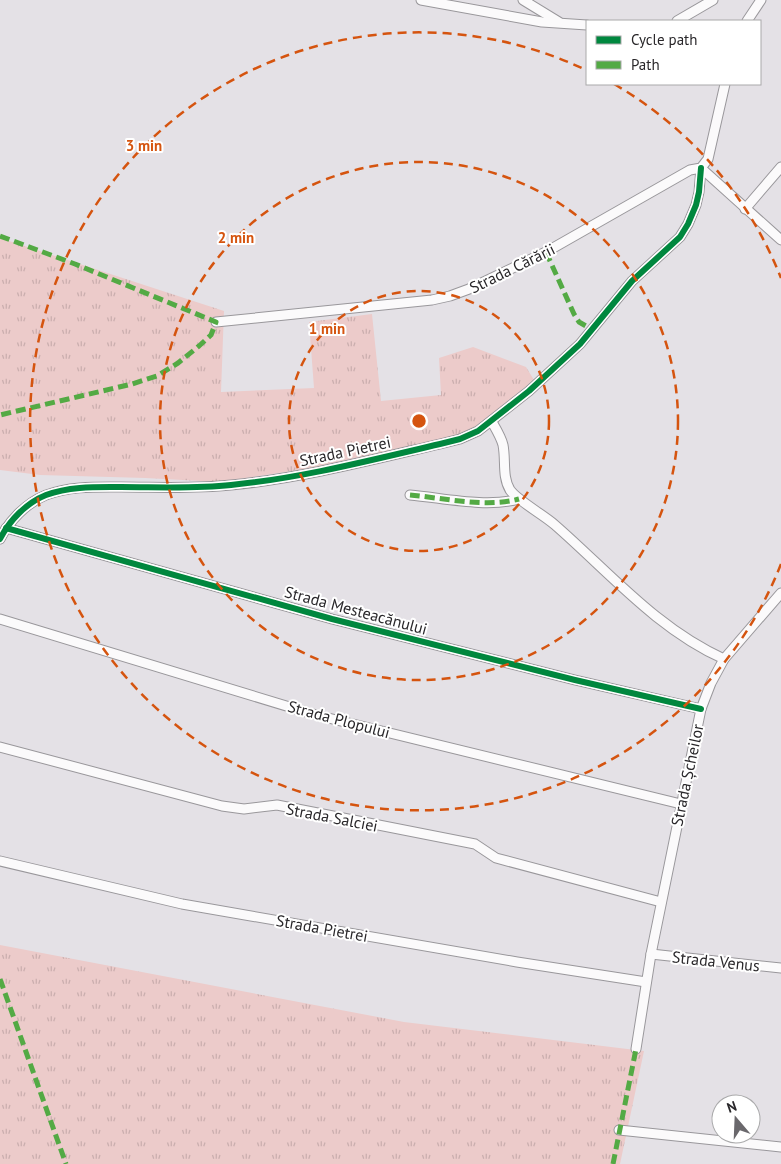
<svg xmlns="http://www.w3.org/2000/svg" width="781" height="1164" font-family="'PT Sans',sans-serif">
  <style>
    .grass { fill: url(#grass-tufts) }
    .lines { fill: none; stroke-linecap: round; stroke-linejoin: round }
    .street-casing { stroke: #99979b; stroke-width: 11 }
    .street { stroke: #fbfafb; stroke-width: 9 }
    .quiet { stroke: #53aa44; stroke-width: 5; stroke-dasharray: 10 5; stroke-linecap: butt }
    .cycleway-casing { stroke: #fff; stroke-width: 9 }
    .cycleway { stroke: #00873e; stroke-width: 6 }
    .ring { fill: none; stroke: #d5540f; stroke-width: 2.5; stroke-dasharray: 9 6 }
    .labels { text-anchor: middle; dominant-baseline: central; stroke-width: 4; stroke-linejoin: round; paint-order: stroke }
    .street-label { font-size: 16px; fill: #29272a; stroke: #fff }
    .centre { fill: #d5540f; stroke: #fff; stroke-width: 2.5 }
    .ring-label { font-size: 15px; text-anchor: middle; font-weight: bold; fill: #d5540f; stroke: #fff; stroke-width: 4; stroke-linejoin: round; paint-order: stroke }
  </style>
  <defs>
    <pattern id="grass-tufts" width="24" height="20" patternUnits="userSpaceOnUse" patternTransform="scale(1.25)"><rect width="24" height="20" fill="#eccbca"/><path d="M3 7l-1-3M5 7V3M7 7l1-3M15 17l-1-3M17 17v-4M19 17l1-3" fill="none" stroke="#caaeae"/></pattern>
  </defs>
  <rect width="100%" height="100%" fill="#e4e1e6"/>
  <g class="grass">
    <path d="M0 238 224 311 221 392 314 388 309 322 372 314 381 401 441 395 439 358 473 347 526 367 534 380 488 419 463 434 311 468 220 482 145 478 40 475 0 470Z"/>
    <path d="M0 945 404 1022 644 1051 620 1164H0Z"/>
  </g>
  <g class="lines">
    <defs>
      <g id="street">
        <path d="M421 0 542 22 587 25"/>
        <path d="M523 0 559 22"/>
        <path d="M677 21 713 0"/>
        <path d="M747 21 761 0"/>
        <path d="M701 168 781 240"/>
        <path d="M745 209 781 167"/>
        <path d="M216 322 432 300 450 296 469 289 546 252 690 170 701 168 708 159 725 84"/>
        <path d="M492 422C496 429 501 437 503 445 506 460 502 477 510 490 518 501 544 515 555 525 609 572 657 629 724 659"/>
        <path d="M410 495C444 498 486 508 519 499"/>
        <path d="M6 528 332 619 575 680 701 709"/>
        <path d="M0 539C9 521 26 503 46 495 70 486 96 487 121 487 157 487 195 489 231 485 302 478 371 460 440 444L460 439 478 431 529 391 580 344 632 281 680 237 688 224 696 205 699 192 701 168"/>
        <path d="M0 619 316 715 681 804"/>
        <path d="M0 747 222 806 244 809 277 805 475 844 496 858 661 902"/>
        <path d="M0 861 182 904 517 962 646 982"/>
        <path d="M651 954 781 968"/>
        <path d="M636 1049 651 954 701 709 711 683 724 659 781 593"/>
        <path d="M619 1130 781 1147"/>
      </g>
    </defs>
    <use href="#street" class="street-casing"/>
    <use href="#street" class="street"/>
    <g class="quiet">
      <path d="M0 236 75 264 216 322 211 335 199 346 178 363 157 376 132 384 0 415"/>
      <path d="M546 252 574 314 579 322 593 330"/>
      <path d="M410 495C444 498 486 508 519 499"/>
      <path d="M0 979 66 1164"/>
      <path d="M613 1164 636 1049"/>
    </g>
    <defs>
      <g id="cycleway">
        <path d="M6 528 332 619 575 680 701 709"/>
        <path d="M0 539C9 521 26 503 46 495 70 486 96 487 121 487 157 487 195 489 231 485 302 478 371 460 440 444L460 439 478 431 529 391 580 344 632 281 680 237 688 224 696 205 699 192 701 168"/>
      </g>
    </defs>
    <use href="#cycleway" class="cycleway-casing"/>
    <use href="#cycleway" class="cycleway"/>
  </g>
  <g class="ring">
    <circle cx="419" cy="421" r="130"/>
    <circle cx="419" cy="421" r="259"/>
    <path d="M781 564A389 389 0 1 1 586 70M614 84A389 389 0 0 1 781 278"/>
  </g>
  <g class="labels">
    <g class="street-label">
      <text transform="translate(512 268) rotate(-26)">Strada Cărării</text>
      <text transform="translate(345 451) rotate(-12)">Strada Pietrei</text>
      <text transform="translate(356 610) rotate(15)">Strada Mesteacănului</text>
      <text transform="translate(339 719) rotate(15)">Strada Plopului</text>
      <text transform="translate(687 775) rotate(-78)">Strada Șcheilor</text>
      <text transform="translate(332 817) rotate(11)">Strada Salciei</text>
      <text transform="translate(322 928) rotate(10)">Strada Pietrei</text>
      <text transform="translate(716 961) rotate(6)">Strada Venus</text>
    </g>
  </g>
  <circle cx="419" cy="421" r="8" class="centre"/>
  <g class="ring-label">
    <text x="144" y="151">3 min</text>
    <text x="236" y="243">2 min</text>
    <text x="327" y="334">1 min</text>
  </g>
  <rect x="586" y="20" width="175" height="65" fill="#ffffff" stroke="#a9a9aa"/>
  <rect x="596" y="36" width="25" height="8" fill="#00873e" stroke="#a9a9aa"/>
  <text x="631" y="45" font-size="15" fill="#29272a">Cycle path</text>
  <rect x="596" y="61" width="25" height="8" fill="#53aa44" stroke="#a9a9aa"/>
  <text x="631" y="70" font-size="15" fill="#29272a">Path</text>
  <g transform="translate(736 1119) rotate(341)"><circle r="24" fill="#ffffff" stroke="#a9a9aa"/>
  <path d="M0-4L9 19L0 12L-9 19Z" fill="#6a686c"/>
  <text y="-8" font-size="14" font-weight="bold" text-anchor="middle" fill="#29272a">N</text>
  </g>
</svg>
